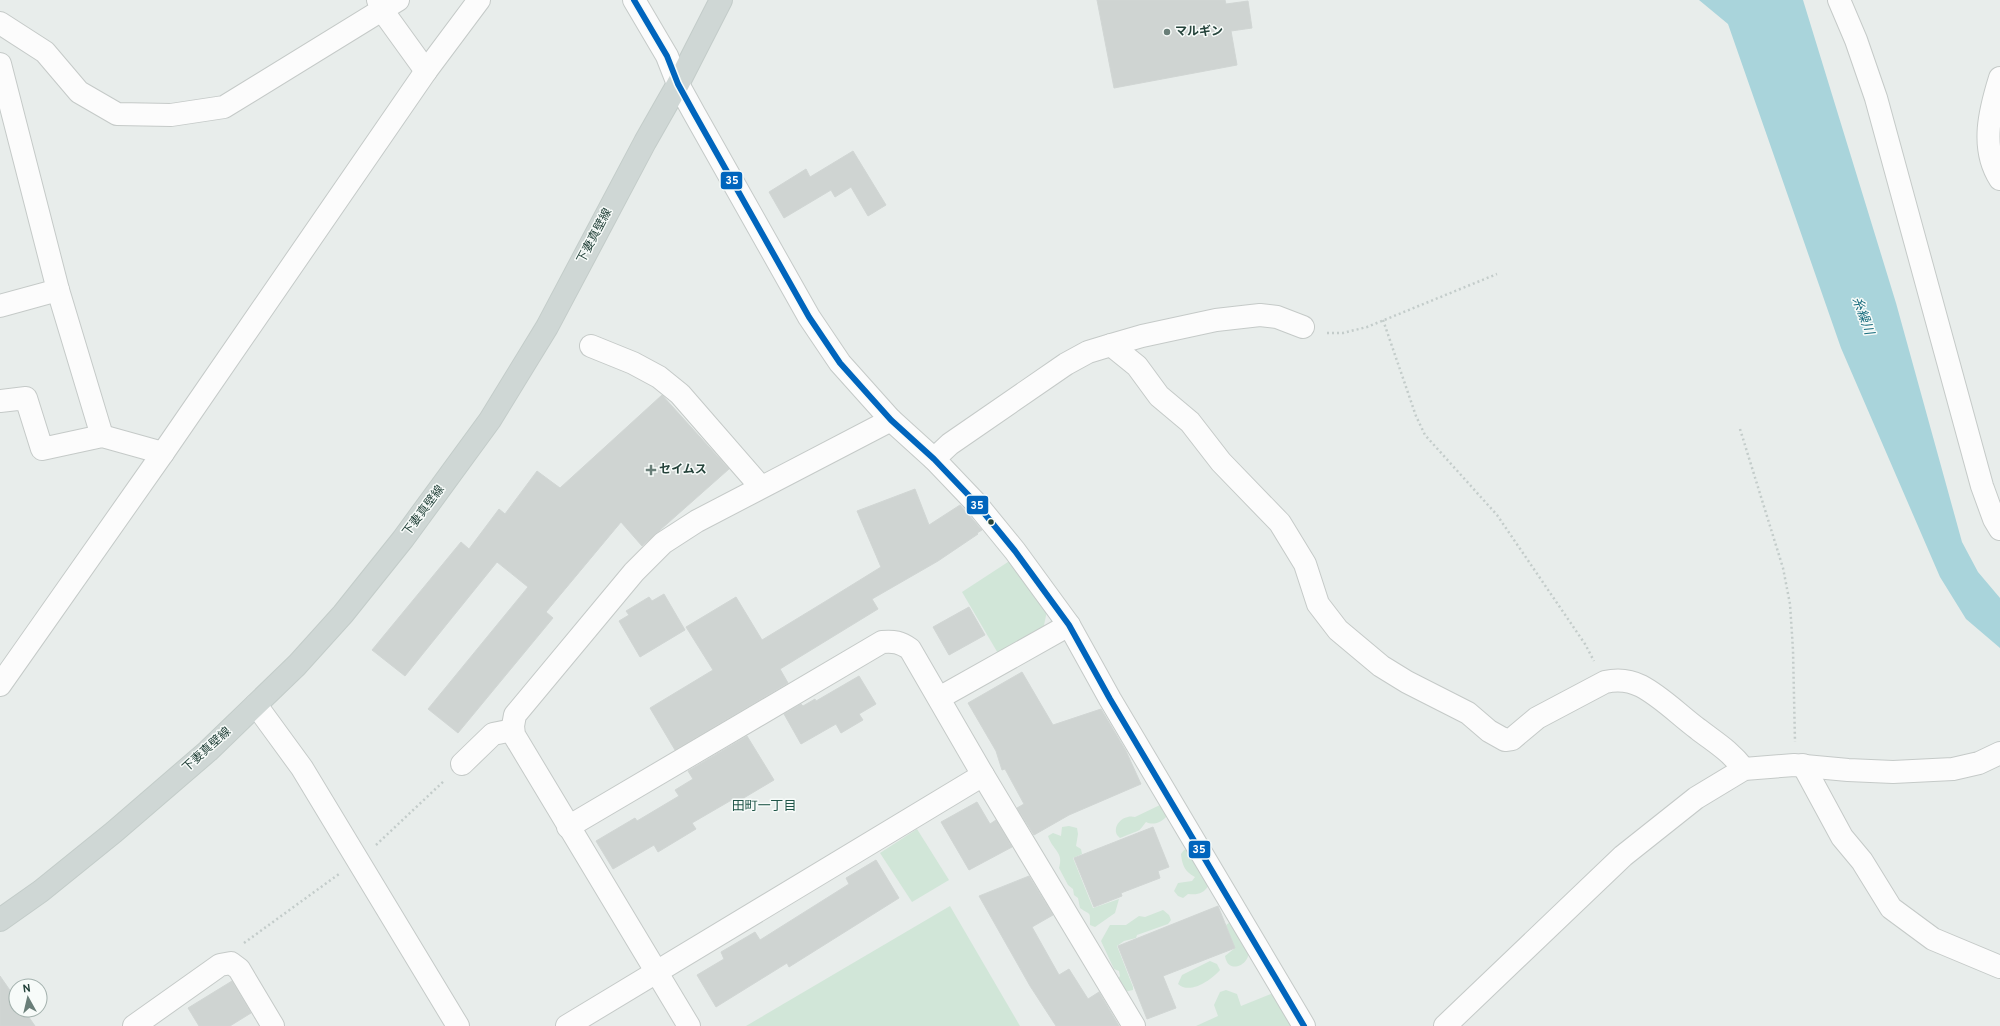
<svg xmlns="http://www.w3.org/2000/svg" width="2000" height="1026" font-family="Overpass,'Noto Sans JP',sans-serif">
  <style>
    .green { fill: #d1e6d8 }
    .water { fill: #a9d4db }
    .building { fill: #cfd4d2; stroke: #d1d6d4 }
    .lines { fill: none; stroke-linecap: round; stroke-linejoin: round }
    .minor-casing { stroke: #c5cac8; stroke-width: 24 }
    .major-casing { stroke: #c3ccc9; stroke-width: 24 }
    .path { stroke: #c3ccca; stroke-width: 2.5; stroke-dasharray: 2 3; stroke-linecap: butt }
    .minor { stroke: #fcfcfc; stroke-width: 22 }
    .major { stroke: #cfd7d5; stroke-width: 22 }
    .bus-1-casing { stroke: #f7fbf9; stroke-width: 9 }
    .bus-1 { stroke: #0065bd; stroke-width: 6 }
    .poi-dot { fill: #697e78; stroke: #f7fbf9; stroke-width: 1.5 }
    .bus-dot { fill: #24423a; stroke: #f7fbf9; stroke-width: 1.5 }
    .labels { text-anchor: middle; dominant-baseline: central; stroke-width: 3; stroke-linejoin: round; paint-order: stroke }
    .poi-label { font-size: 12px; font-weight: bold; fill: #24423a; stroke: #f7fbf9; text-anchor: start }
    .street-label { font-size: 12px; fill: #24423a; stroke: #f7fbf9 }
    .water-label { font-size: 13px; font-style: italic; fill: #1c6f80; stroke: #f7fbf9 }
    .neighbourhood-label { font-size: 13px; fill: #1f5548; stroke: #f7fbf9 }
    .line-badge { stroke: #f7fbf9; stroke-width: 1.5 }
    .badge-label { font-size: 11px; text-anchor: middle; font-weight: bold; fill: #fff }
  </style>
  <rect width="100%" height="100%" fill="#e8edeb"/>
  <g class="green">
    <path d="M1011 560 1047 611 1043 630 999 655 962 592Z"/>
    <path d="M1160 805 1168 815C1162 822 1154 826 1146 822 1138 832 1142 829 1130 834 1126 835 1124 837 1120 838L1117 835C1112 824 1125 814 1135 817Z"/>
    <path d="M1069 826 1077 828 1078 834 1076 846 1081 849 1082 854 1073 858 1093 908 1119 899 1115 913 1095 927 1090 925C1090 910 1091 916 1080 908L1078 898 1074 895 1073 889 1068 885 1059 868C1064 852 1053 851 1048 836L1053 833 1061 836 1062 827Z"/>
    <path d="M917 829 949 880 912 902 880 853Z"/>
    <path d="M1188 849 1209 885C1203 894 1198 895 1188 894L1183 898 1178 896 1174 891 1178 883 1192 881 1195 877C1185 872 1182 865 1181 854L1184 850Z"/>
    <path d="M950 906 1020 1026H746Z"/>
    <path d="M1163 910 1169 915 1171 920 1168 924 1137 935 1136 938 1124 941 1117 946 1133 987V990L1124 992 1116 982 1120 976 1119 971 1114 969 1101 941 1110 925H1126L1139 916 1145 917Z"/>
    <path d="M1229 923 1235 925C1239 932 1246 941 1248 950 1252 964 1228 976 1225 956L1235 948 1226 925Z"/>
    <path d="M1210 961 1217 964 1220 970C1211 980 1190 995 1178 984L1182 975Z"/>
    <path d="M1226 990 1237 994 1241 1006 1273 993 1292 1026H1196L1218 1016 1214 1005 1220 992Z"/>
  </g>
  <path class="water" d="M1699 0H1803L1896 303 1962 542 1978 572 2000 598V648L1966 619 1940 577 1841 348 1728 24Z"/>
  <g class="building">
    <path d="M1097 0H1225L1226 4 1248 1 1252 28 1231 31 1237 65 1114 88Z"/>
    <path d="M853 151 886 205 868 216 851 187 835 197 831 190 784 218 769 192 806 169 810 177Z"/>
    <path d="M662 395 729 469 642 546 621 522 546 612 553 618 458 733 428 709 528 587 497 562 405 676 372 650 461 542 469 549 499 509 505 514 537 471 560 488Z"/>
    <path d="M915 489 929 525 960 505 982 530 977 533 978 534 938 561 872 599 878 609 780 669 788 683 675 750 650 708 713 670 686 627 736 597 762 640 826 601 881 567 857 511Z"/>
    <path d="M664 594 685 630 640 657 619 621 629 615 626 611 649 597 652 601Z"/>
    <path d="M969 607 985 635 949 655 933 627Z"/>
    <path d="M1022 672 1053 725 1101 709 1126 751 1141 784 1069 815 1034 835 1017 808 1024 804 1005 769 1002 770 996 751 968 703Z"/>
    <path d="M859 676 876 704 859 714 863 720 841 733 836 724 801 744 784 714 801 704 803 706 815 699 816 701Z"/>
    <path d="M747 736 774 780 737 802 735 798 692 823 696 829 658 852 654 845 613 869 596 841 635 818 637 821 679 796 675 790 693 779 688 771Z"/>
    <path d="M977 802 990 824 996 820 1012 847 969 870 941 822Z"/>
    <path d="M1153 827 1169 867 1158 871 1160 878 1121 893 1122 896 1094 907 1074 858Z"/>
    <path d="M876 860 899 898 789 967 787 963 716 1007 697 975 724 959 721 952 755 932 760 940 849 884 846 878Z"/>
    <path d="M1029 876 1053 915 1032 927 1059 975 1069 969 1088 999 1099 992 1119 1026H1056L1030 986 979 896Z"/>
    <path d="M1218 906 1235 948 1163 976 1176 1008 1147 1019 1118 946Z"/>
    <path d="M0 976 16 999V1010H24L35 1026H0Z"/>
    <path d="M232 981 251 1013 230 1026H199L188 1008Z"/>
  </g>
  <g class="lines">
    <defs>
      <g id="minor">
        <path d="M378 0 382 10 426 71"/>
        <path d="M634 0 667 56 678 84 694 113 809 317 840 363 891 420 934 459 975 502 1015 551 1069 625 1110 699 1304 1026"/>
        <path d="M1839 0 1856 40 1876 98 1982 486 1994 519 2000 529"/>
        <path d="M0 23 45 52 79 92 117 114 171 115 224 107 398 0"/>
        <path d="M0 64 58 290 102 436"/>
        <path d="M2000 78C1990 110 1980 148 2000 179"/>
        <path d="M0 306 58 290"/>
        <path d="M1111 345 1142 336 1216 320 1260 315 1277 317 1303 327"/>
        <path d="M591 346 633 363 659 377 680 394 761 487"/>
        <path d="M0 401 26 398 42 449 102 436 163 453"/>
        <path d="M934 459 950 444 1066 364 1088 352 1111 345 1137 366 1159 396 1190 422 1221 462 1280 523 1305 564 1318 604 1338 630 1381 666 1407 682 1468 713 1489 731 1505 740 1512 739 1537 718 1605 682C1618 679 1629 680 1641 686 1662 697 1679 715 1698 729 1716 743 1729 750 1744 769"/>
        <path d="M0 685 163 453 426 71 479 0"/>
        <path d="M939 698 1069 625"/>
        <path d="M256 705 302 768 458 1026"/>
        <path d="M462 764 493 734 513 730"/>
        <path d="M1803 765 1842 837 1862 861 1891 908 1933 939 2000 967"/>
        <path d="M983 775 1134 1026"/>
        <path d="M134 1026 220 965 231 963 239 969 273 1026"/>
        <path d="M567 1026 983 775 910 649C900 642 894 641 882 642L568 827"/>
        <path d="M689 1026 514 735 513 726 515 715 634 572 663 543 697 521 891 420"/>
        <path d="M1445 1026 1623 856 1696 798 1744 769 1794 765 1848 770 1893 772 1953 769 1979 763 2000 753"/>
      </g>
      <path id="major" d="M0 920 41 891 114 832 208 751 297 665 343 614 403 539 490 420 547 327 645 142 678 84 721 0"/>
    </defs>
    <use href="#minor" class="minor-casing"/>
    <use href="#major" class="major-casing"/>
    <g class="path">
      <path d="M1383 320 1416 416 1425 435 1497 515 1585 644 1594 661"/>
      <path d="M1327 333H1343L1367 327 1497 274"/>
      <path d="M1740 429 1783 568 1790 604 1793 650 1795 742"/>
      <path d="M376 845 445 780"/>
      <path d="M244 943 339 874"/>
    </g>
    <use href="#minor" class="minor"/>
    <use href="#major" class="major"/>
    <defs>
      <path id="bus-1" d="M634 0 667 56 678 84 694 113 809 317 840 363 891 420 934 459 975 502 1015 551 1069 625 1110 699 1304 1026"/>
    </defs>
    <use href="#bus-1" class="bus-1-casing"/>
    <use href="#bus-1" class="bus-1"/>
  </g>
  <g class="poi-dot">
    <circle cx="1167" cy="32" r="4"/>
    <path d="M649 464h4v4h4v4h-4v4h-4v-4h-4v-4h4z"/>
  </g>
  <circle class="bus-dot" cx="991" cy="522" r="3.5"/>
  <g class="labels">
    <g class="poi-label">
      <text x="1175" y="32">マルギン</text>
      <text x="659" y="470">セイムス</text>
    </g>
    <g class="street-label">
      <text transform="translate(595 236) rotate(-62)">下妻真壁線</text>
      <text transform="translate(424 511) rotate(-53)">下妻真壁線</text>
      <text transform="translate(207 750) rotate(-42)">下妻真壁線</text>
    </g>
    <g class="water-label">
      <text transform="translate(1862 316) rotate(70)">糸繰川</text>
    </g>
    <g class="neighbourhood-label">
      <text x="764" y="807">田町一丁目</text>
    </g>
  </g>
  <g class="line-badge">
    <rect x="720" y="171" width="23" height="19" rx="4" fill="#0065bd"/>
    <rect x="966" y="495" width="23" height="20" rx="4" fill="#0065bd"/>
    <rect x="1188" y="840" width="23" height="19" rx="4" fill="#0065bd"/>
  </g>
  <g class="badge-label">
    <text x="732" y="184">35</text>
    <text x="977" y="509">35</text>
    <text x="1199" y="853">35</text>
  </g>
  <g transform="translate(28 998) rotate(352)"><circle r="19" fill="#f7fbf9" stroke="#a3b1ad"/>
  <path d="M0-3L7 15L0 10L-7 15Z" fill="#697e78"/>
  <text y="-6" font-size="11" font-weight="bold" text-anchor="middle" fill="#24423a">N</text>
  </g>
</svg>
